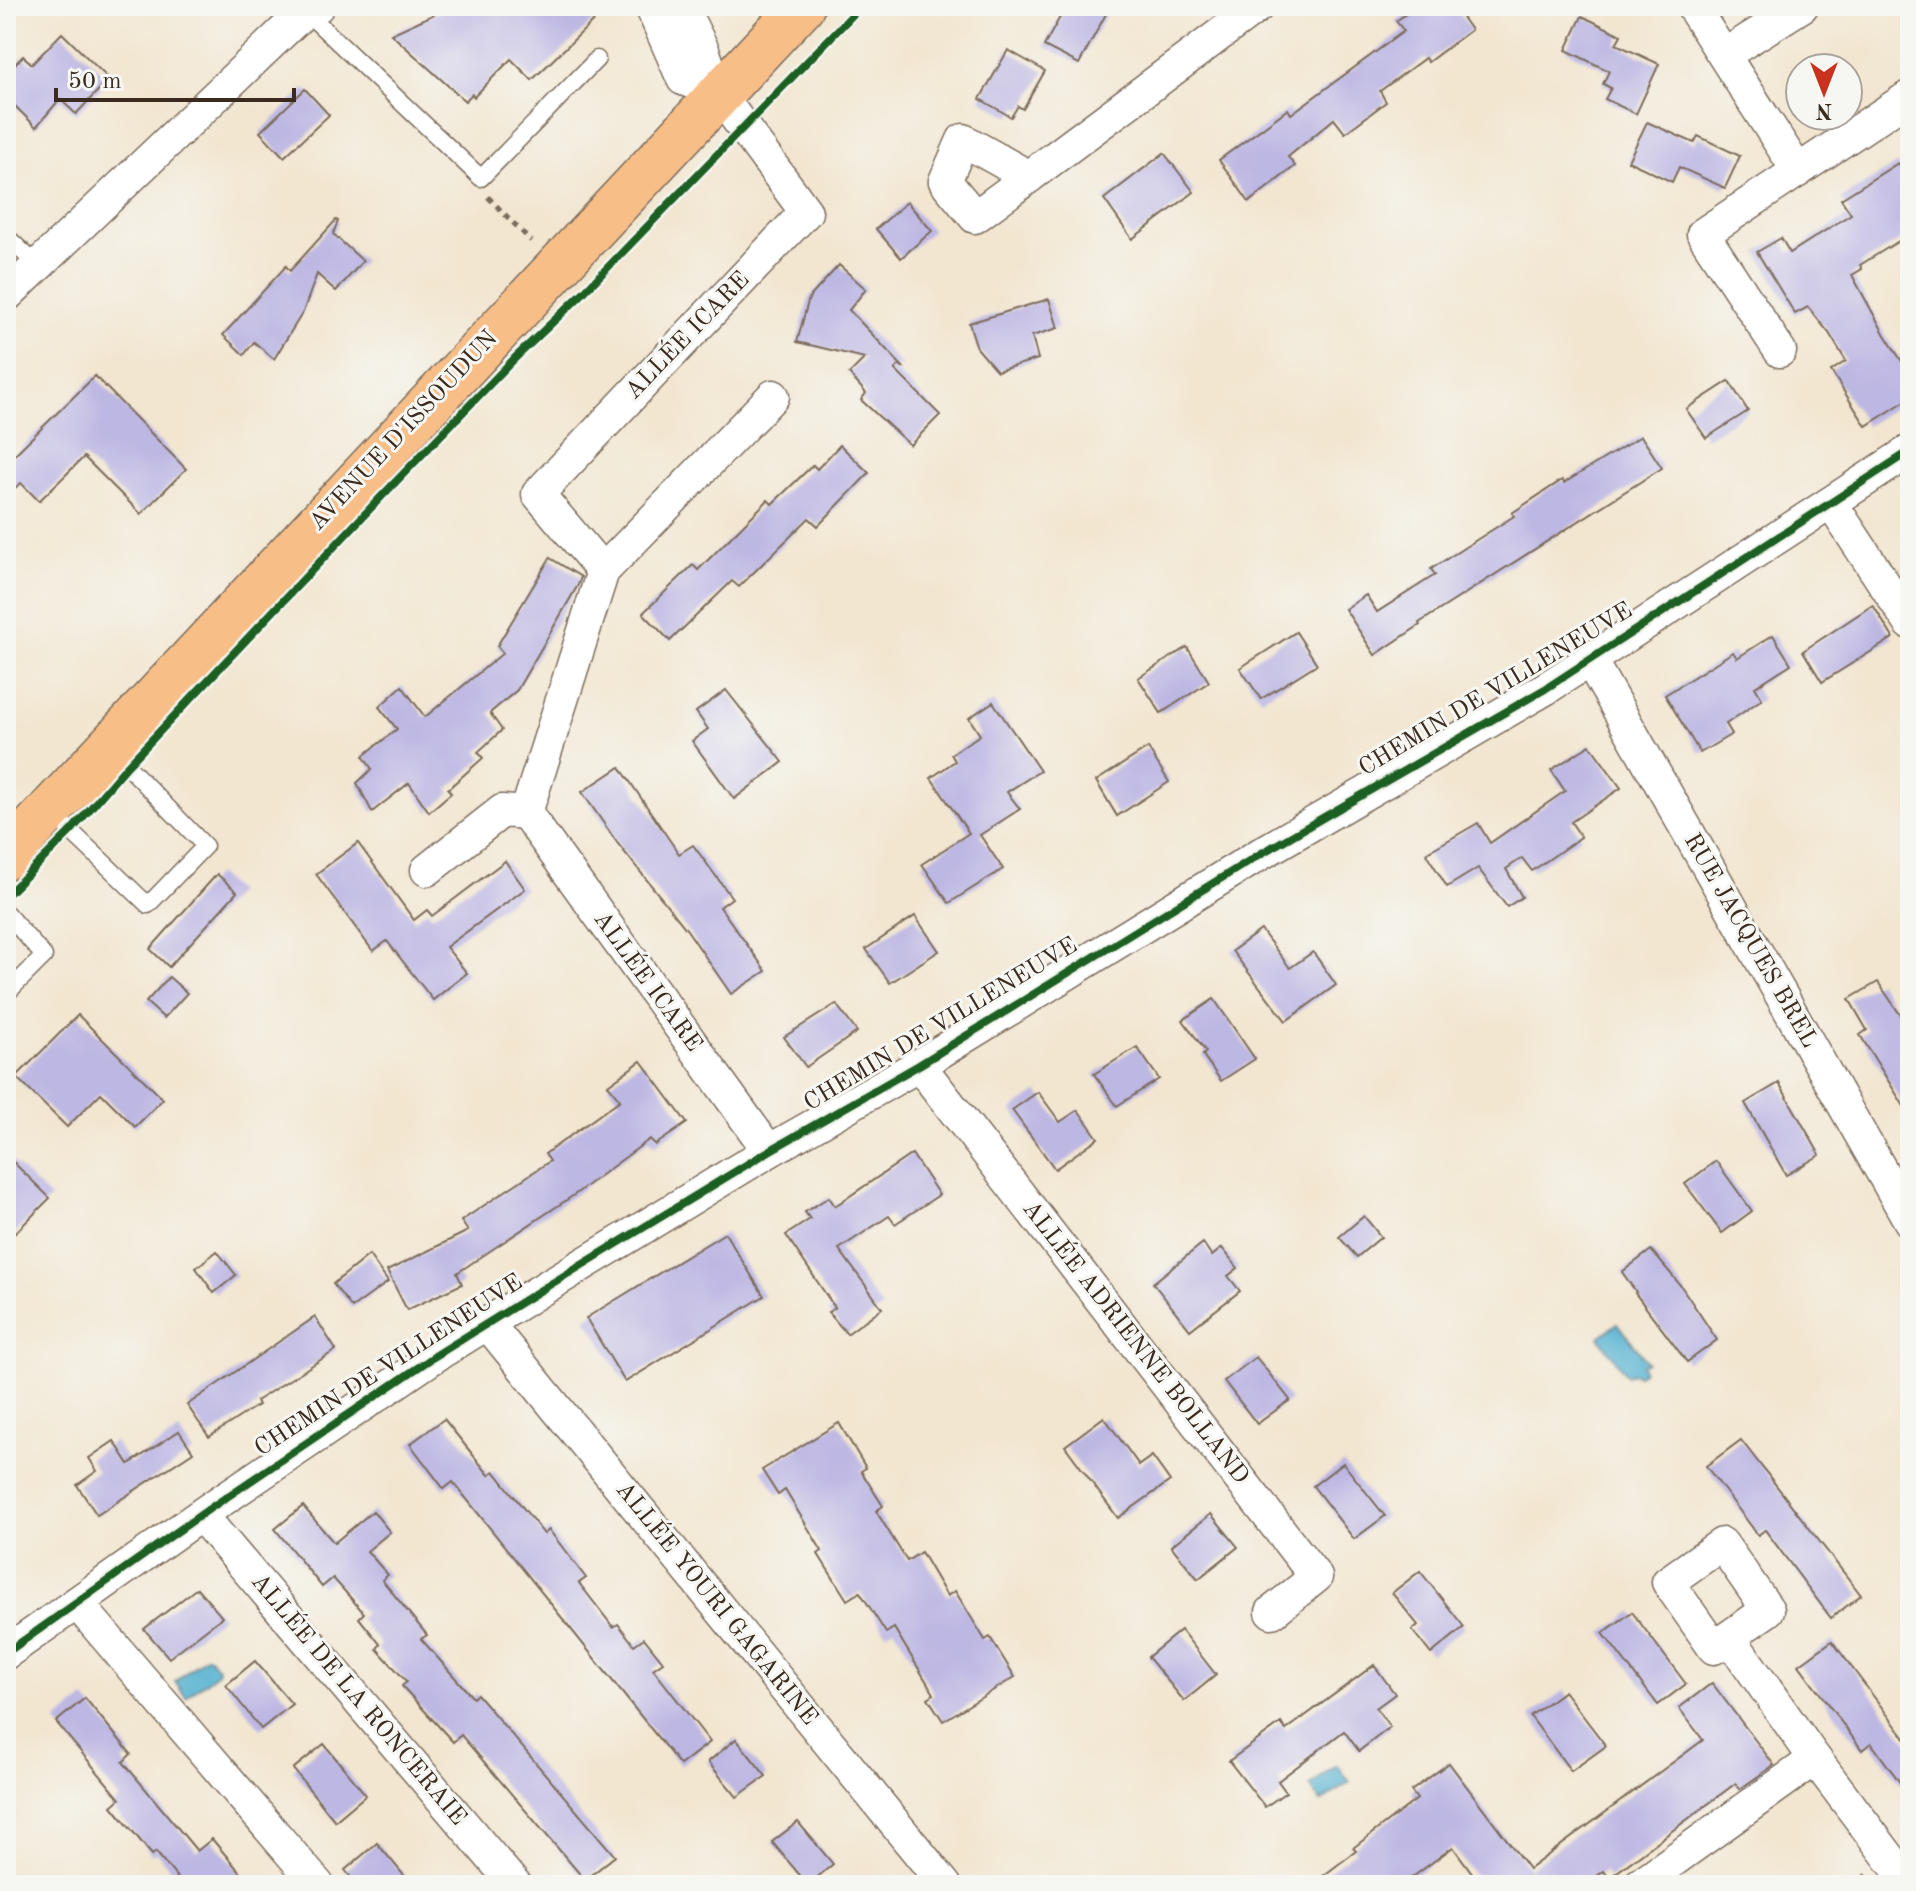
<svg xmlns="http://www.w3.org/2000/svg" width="1916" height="1891" font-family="'Old Standard TT',serif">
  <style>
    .water { fill: #50afcf; stroke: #466c76; stroke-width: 2 }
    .building { fill: #bdb7e3 }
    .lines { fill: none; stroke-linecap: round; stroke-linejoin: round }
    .service-casing { stroke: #7b6c5c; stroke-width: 19 }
    .minor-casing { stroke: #7b6c5c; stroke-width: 35 }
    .primary-casing { stroke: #7b6c5c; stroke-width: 47 }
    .path { stroke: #7b6c5c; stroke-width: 5; stroke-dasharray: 6 6; stroke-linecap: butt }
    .service { stroke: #fff; stroke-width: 16 }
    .minor { stroke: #fff; stroke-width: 32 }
    .primary { stroke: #f7be88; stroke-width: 44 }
    .cycleway-casing { stroke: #f6f6f2; stroke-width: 13 }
    .cycleway { stroke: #1b5e20; stroke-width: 8 }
    .labels { text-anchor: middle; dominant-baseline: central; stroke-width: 6; stroke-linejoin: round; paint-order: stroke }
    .street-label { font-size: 24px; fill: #3b2a1e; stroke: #f6f6f2 }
  </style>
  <rect width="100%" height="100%" fill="#f6f6f2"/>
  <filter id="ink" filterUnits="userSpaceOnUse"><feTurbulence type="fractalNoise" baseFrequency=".0125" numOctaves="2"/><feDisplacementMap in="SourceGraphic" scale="16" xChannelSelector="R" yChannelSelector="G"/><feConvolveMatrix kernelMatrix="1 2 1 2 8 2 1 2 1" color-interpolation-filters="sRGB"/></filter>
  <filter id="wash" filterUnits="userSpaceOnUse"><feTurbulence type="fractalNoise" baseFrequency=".006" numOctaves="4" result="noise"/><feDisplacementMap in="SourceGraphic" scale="32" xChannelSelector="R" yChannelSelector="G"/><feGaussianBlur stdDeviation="1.8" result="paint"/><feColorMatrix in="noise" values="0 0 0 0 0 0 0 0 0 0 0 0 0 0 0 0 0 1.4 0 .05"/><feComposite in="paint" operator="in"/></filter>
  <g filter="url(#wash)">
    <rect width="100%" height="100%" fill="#f2e6d0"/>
    <g class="water">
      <path d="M1618 1323 1647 1362 1642 1365 1643 1371 1639 1375 1632 1373 1627 1376 1599 1337Z"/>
      <path d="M205 1657H209L218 1668 217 1673 186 1697 175 1682Z"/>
      <path d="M1337 1765 1350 1782 1321 1802 1310 1786Z"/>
    </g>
    <g id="blocks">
      <g class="building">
        <path d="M452 6H609L532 80 511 59 474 97 472 94 465 101 391 34Z"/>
        <path d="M1066 6H1091L1106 14 1079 64 1044 46Z"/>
        <path d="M1417 6H1454L1471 30 1428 62 1425 58 1380 91 1386 102 1345 133 1334 119 1288 157 1295 166 1249 202 1219 160 1288 109 1291 114 1404 31 1396 21Z"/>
        <path d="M1582 16 1621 35 1616 44 1659 64 1636 114 1605 99 1611 88 1603 84 1609 71 1566 50Z"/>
        <path d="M62 33 109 79 76 114 60 99 36 127 6 97V74L23 56 32 64Z"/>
        <path d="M1008 50 1045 71 1023 109 1018 106 1011 117 980 99Z"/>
        <path d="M305 89 329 115 284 157 260 132Z"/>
        <path d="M1647 122 1694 143 1698 136 1740 156 1725 188 1679 167 1672 182 1628 161Z"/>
        <path d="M1164 153 1194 192 1132 239 1104 199Z"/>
        <path d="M1898 163 1910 183V234L1860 265 1862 269 1852 275 1885 335 1910 374V398L1866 426 1831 371 1846 361 1829 333 1808 307 1795 314 1757 252 1781 238 1790 253 1851 214 1841 199Z"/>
        <path d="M907 202 932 231 901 258 876 229Z"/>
        <path d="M336 220 338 221 333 234 363 261 336 291 317 274 303 312 274 359 254 342 244 355 223 335 286 266 290 271Z"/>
        <path d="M839 265 866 289 849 310 903 367 898 366 895 370 940 415 910 445 861 400 866 393 849 374 865 358 797 342 809 298Z"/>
        <path d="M1049 299 1058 328 1032 336 1038 359 997 371 977 348 969 323Z"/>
        <path d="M95 376 186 469 141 514 84 457 39 501 21 483 6 495V463Z"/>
        <path d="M1729 381 1748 411 1706 438 1686 409Z"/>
        <path d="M1641 436 1662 468 1419 623 1420 625 1375 655 1345 609 1366 595 1377 612 1435 575 1431 569 1514 516 1512 513 1562 480 1564 483Z"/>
        <path d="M840 445 869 473 818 526 809 518 739 587 732 581 670 641 643 613 693 565 698 570 768 500 772 504 813 465 817 469Z"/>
        <path d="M550 558 581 577 578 585 517 690 490 713 502 730 478 752 483 758 448 789 451 793 429 812 409 783 372 812 357 783 372 769 363 756 397 729 379 707 402 686 425 717 503 653 497 646Z"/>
        <path d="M1873 605 1893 638 1822 682 1803 651Z"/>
        <path d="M1296 632 1317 664 1261 699 1240 668Z"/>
        <path d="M1773 635 1791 664 1755 687 1762 699 1726 724 1732 734 1700 753 1665 695 1733 652 1737 658Z"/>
        <path d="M1187 647 1209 682 1161 713 1138 678Z"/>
        <path d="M726 690 783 762 734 799 692 741 708 729 696 712Z"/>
        <path d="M993 702 1040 771 1007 792 1020 809 980 835 1003 869 949 903 922 864 969 833 931 778 955 761 951 754 980 735 969 718Z"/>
        <path d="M1590 745 1621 788 1571 822 1581 837 1532 871 1522 858 1506 869 1522 897 1507 907 1478 868 1447 887 1426 853 1478 823 1490 843 1565 791 1551 770Z"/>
        <path d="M1148 748 1169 782 1117 816 1096 781Z"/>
        <path d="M620 767 679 854 693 845 732 898 720 907 766 971 731 994 687 930 618 844 582 792Z"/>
        <path d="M358 843 414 920 427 910 432 916 505 861 525 889 446 947 467 973 433 1000 387 941 373 951 316 874Z"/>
        <path d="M217 874 237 892 169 967 150 949Z"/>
        <path d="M915 916 939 951 890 983 866 949Z"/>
        <path d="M1261 930 1290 968 1313 952 1336 985 1286 1021 1232 951Z"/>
        <path d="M169 977 187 993 164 1018 146 1002Z"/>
        <path d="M1878 982 1910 1029V1116L1860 1035 1867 1030 1849 999Z"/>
        <path d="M1214 999 1255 1059 1221 1081 1203 1055 1206 1052 1183 1020Z"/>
        <path d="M836 1004 857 1032 806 1067 784 1037Z"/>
        <path d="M78 1015 163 1099 135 1127 101 1093 67 1127 16 1077Z"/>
        <path d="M1137 1047 1159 1079 1117 1106 1094 1074Z"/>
        <path d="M641 1061 687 1123 655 1145 650 1139 574 1195 457 1273 462 1284 407 1310 387 1271 468 1231 461 1221 550 1161 545 1154 620 1100 608 1085Z"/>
        <path d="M1779 1083 1820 1155 1786 1175 1745 1103Z"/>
        <path d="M1038 1092 1060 1122 1078 1110 1098 1138 1055 1169 1012 1110Z"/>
        <path d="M912 1154 939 1195 895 1224 889 1216 839 1249 882 1308 847 1334 828 1312 835 1308 786 1235 810 1219 805 1212 829 1197 835 1206Z"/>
        <path d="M6 1155 50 1198 6 1242Z"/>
        <path d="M1716 1161 1752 1211 1722 1233 1685 1184Z"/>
        <path d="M1364 1216 1381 1237 1357 1257 1339 1237Z"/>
        <path d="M725 1233 764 1296 625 1382 586 1318Z"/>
        <path d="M1203 1243 1212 1256 1222 1248 1238 1268 1228 1276 1240 1291 1190 1330 1153 1283Z"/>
        <path d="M1651 1250 1681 1286 1717 1340 1687 1362 1635 1293 1636 1292 1622 1272Z"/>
        <path d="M217 1251 236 1275 214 1293 196 1268Z"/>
        <path d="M369 1255 388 1282 352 1308 333 1284Z"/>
        <path d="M315 1317 336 1350 256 1401 258 1405 209 1437 187 1405Z"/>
        <path d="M1256 1357 1290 1400 1257 1424 1224 1381Z"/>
        <path d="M1104 1417 1139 1465 1152 1456 1170 1481 1118 1518 1065 1446Z"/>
        <path d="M444 1419 489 1475 494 1471 544 1534 549 1530 586 1578 579 1583 613 1627 618 1624 634 1645 644 1638 663 1662 653 1669 710 1742 680 1765 453 1482 444 1489 410 1444Z"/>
        <path d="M839 1423 866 1468 861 1471 883 1506 876 1511 907 1561 921 1552 947 1596 955 1591 985 1640 990 1637 1015 1677 943 1721 928 1698 934 1694 894 1628 886 1633 860 1592 847 1600 818 1554 822 1551 785 1490 778 1495 762 1470Z"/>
        <path d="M179 1431 193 1452 97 1515 77 1485 97 1471 89 1458 114 1441 129 1464Z"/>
        <path d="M1741 1440 1861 1595 1831 1618 1765 1530 1758 1535 1706 1466Z"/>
        <path d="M1343 1463 1385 1516 1354 1539 1313 1486Z"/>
        <path d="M303 1506 334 1543 373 1511 390 1532 367 1551 388 1575 382 1580 427 1635 421 1639 473 1698 477 1694 615 1856 585 1880 461 1735 453 1742 402 1686 407 1682 377 1649 380 1644 359 1618 364 1613 333 1578 322 1587 275 1529Z"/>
        <path d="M1211 1514 1238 1547 1198 1579 1171 1546Z"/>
        <path d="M1420 1571 1464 1627 1431 1654 1412 1630 1418 1625 1392 1593Z"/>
        <path d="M197 1588 222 1617 169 1658 144 1629Z"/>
        <path d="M1632 1612 1686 1684 1658 1705 1603 1633Z"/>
        <path d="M1181 1630 1216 1675 1184 1701 1148 1657Z"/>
        <path d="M1832 1641 1910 1745V1796L1871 1743 1862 1750 1799 1665Z"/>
        <path d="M255 1661 292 1704 261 1729 226 1685Z"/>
        <path d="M1374 1665 1395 1694 1376 1708 1390 1727 1359 1751 1344 1731 1278 1781 1286 1792 1265 1807 1229 1761 1281 1723 1286 1730Z"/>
        <path d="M1712 1683 1774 1765 1740 1789 1736 1783 1609 1878 1604 1871 1585 1885H1481L1453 1847 1402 1885H1311L1356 1851 1353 1848 1417 1799 1411 1791 1449 1763 1529 1869 1703 1740 1679 1708Z"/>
        <path d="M1564 1691 1606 1746 1571 1771 1530 1716Z"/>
        <path d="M85 1698 131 1754 123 1762 197 1851 212 1839 251 1885H183L156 1852 152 1855 112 1806 120 1799 56 1722Z"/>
        <path d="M736 1739 766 1776 737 1797 708 1762Z"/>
        <path d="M324 1744 366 1795 335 1821 293 1769Z"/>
        <path d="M798 1822 833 1864 808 1885 772 1842Z"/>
        <path d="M377 1843 412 1885H357L345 1870Z"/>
      </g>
    </g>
  </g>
  <g filter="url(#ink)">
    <use href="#blocks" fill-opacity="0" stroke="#7b6c5c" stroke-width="2"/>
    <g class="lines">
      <defs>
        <g id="service">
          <path d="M305 11 481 178 597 59"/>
          <path d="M6 236 38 266"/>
          <path d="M51 812 148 905 205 846 110 748"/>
          <path d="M6 913 44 956 6 994"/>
        </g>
        <g id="minor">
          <path d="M651 6 683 79 718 93"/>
          <path d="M1692 6 1798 171"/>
          <path d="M1724 55 1802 6"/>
          <path d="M1029 177 963 140 945 181 975 217 1258 6"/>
          <path d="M6 296 305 11 318 6"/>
          <path d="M1780 351 1703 234 1910 96"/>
          <path d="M1831 503 1910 623"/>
          <path d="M603 571 538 494 806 212 718 93 703 50 681 6"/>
          <path d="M1590 660 1910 1221"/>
          <path d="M427 870 502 811 526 813"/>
          <path d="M919 1065 1316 1577 1272 1612"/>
          <path d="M769 1151 526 813 603 571 773 396"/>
          <path d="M487 1323 945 1885"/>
          <path d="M201 1515 515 1885"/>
          <path d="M77 1603 318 1885"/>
          <path d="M1729 1637 1714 1648 1668 1582 1722 1544 1768 1610 1729 1637 1815 1759"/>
          <path d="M6 1653 209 1509 435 1356 536 1293 769 1151 919 1065 1262 853 1545 689 1910 451"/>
          <path d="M1639 1885 1815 1759 1910 1885"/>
        </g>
        <path id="primary" d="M6 857 802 6"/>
      </defs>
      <use href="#service" class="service-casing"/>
      <use href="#minor" class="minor-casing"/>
      <use href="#primary" class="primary-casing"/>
      <g class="path">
        <path d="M488 197 531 241"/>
        <path d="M1854 1885 1867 1875"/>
      </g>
      <use href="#service" class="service"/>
      <use href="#minor" class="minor"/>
      <use href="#primary" class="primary"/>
      <defs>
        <g id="cycleway">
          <path d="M6 896 71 831 127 766 382 496 515 358 582 294 861 6"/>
          <path d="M6 1653 209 1509 435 1356 536 1293 769 1151 919 1065 1262 853 1545 689 1910 451"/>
        </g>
      </defs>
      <use href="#cycleway" class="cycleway-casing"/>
      <use href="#cycleway" class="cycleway"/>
    </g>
  </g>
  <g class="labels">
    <g class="street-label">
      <text transform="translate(688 336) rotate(-46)">ALLÉE ICARE</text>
      <text transform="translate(404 431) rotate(-47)">AVENUE D'ISSOUDUN</text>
      <text transform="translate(1496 690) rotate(-31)">CHEMIN DE VILLENEUVE</text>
      <text transform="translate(1750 941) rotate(60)">RUE JACQUES BREL</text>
      <text transform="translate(647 982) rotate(54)">ALLÉE ICARE</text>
      <text transform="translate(941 1025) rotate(-31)">CHEMIN DE VILLENEUVE</text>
      <text transform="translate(1135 1343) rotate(52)">ALLÉE ADRIENNE BOLLAND</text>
      <text transform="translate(389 1366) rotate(-33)">CHEMIN DE VILLENEUVE</text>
      <text transform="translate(716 1604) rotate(51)">ALLÉE YOURI GAGARINE</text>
      <text transform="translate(358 1700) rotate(50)">ALLÉE DE LA RONCERAIE</text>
    </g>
  </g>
  <rect width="1916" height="1891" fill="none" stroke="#f6f6f2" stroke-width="32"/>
  <g transform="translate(1824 92) rotate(180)"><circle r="38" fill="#f6f6f2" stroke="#aba49d" stroke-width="2"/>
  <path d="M0-6L14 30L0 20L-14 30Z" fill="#c8321e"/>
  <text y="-12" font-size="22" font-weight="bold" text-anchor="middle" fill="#3b2a1e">N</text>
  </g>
  <path d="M56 88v12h238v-12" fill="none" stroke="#3b2a1e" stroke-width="4"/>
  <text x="68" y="88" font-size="24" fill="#3b2a1e" stroke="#f6f6f2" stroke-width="6" paint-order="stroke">50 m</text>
</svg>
